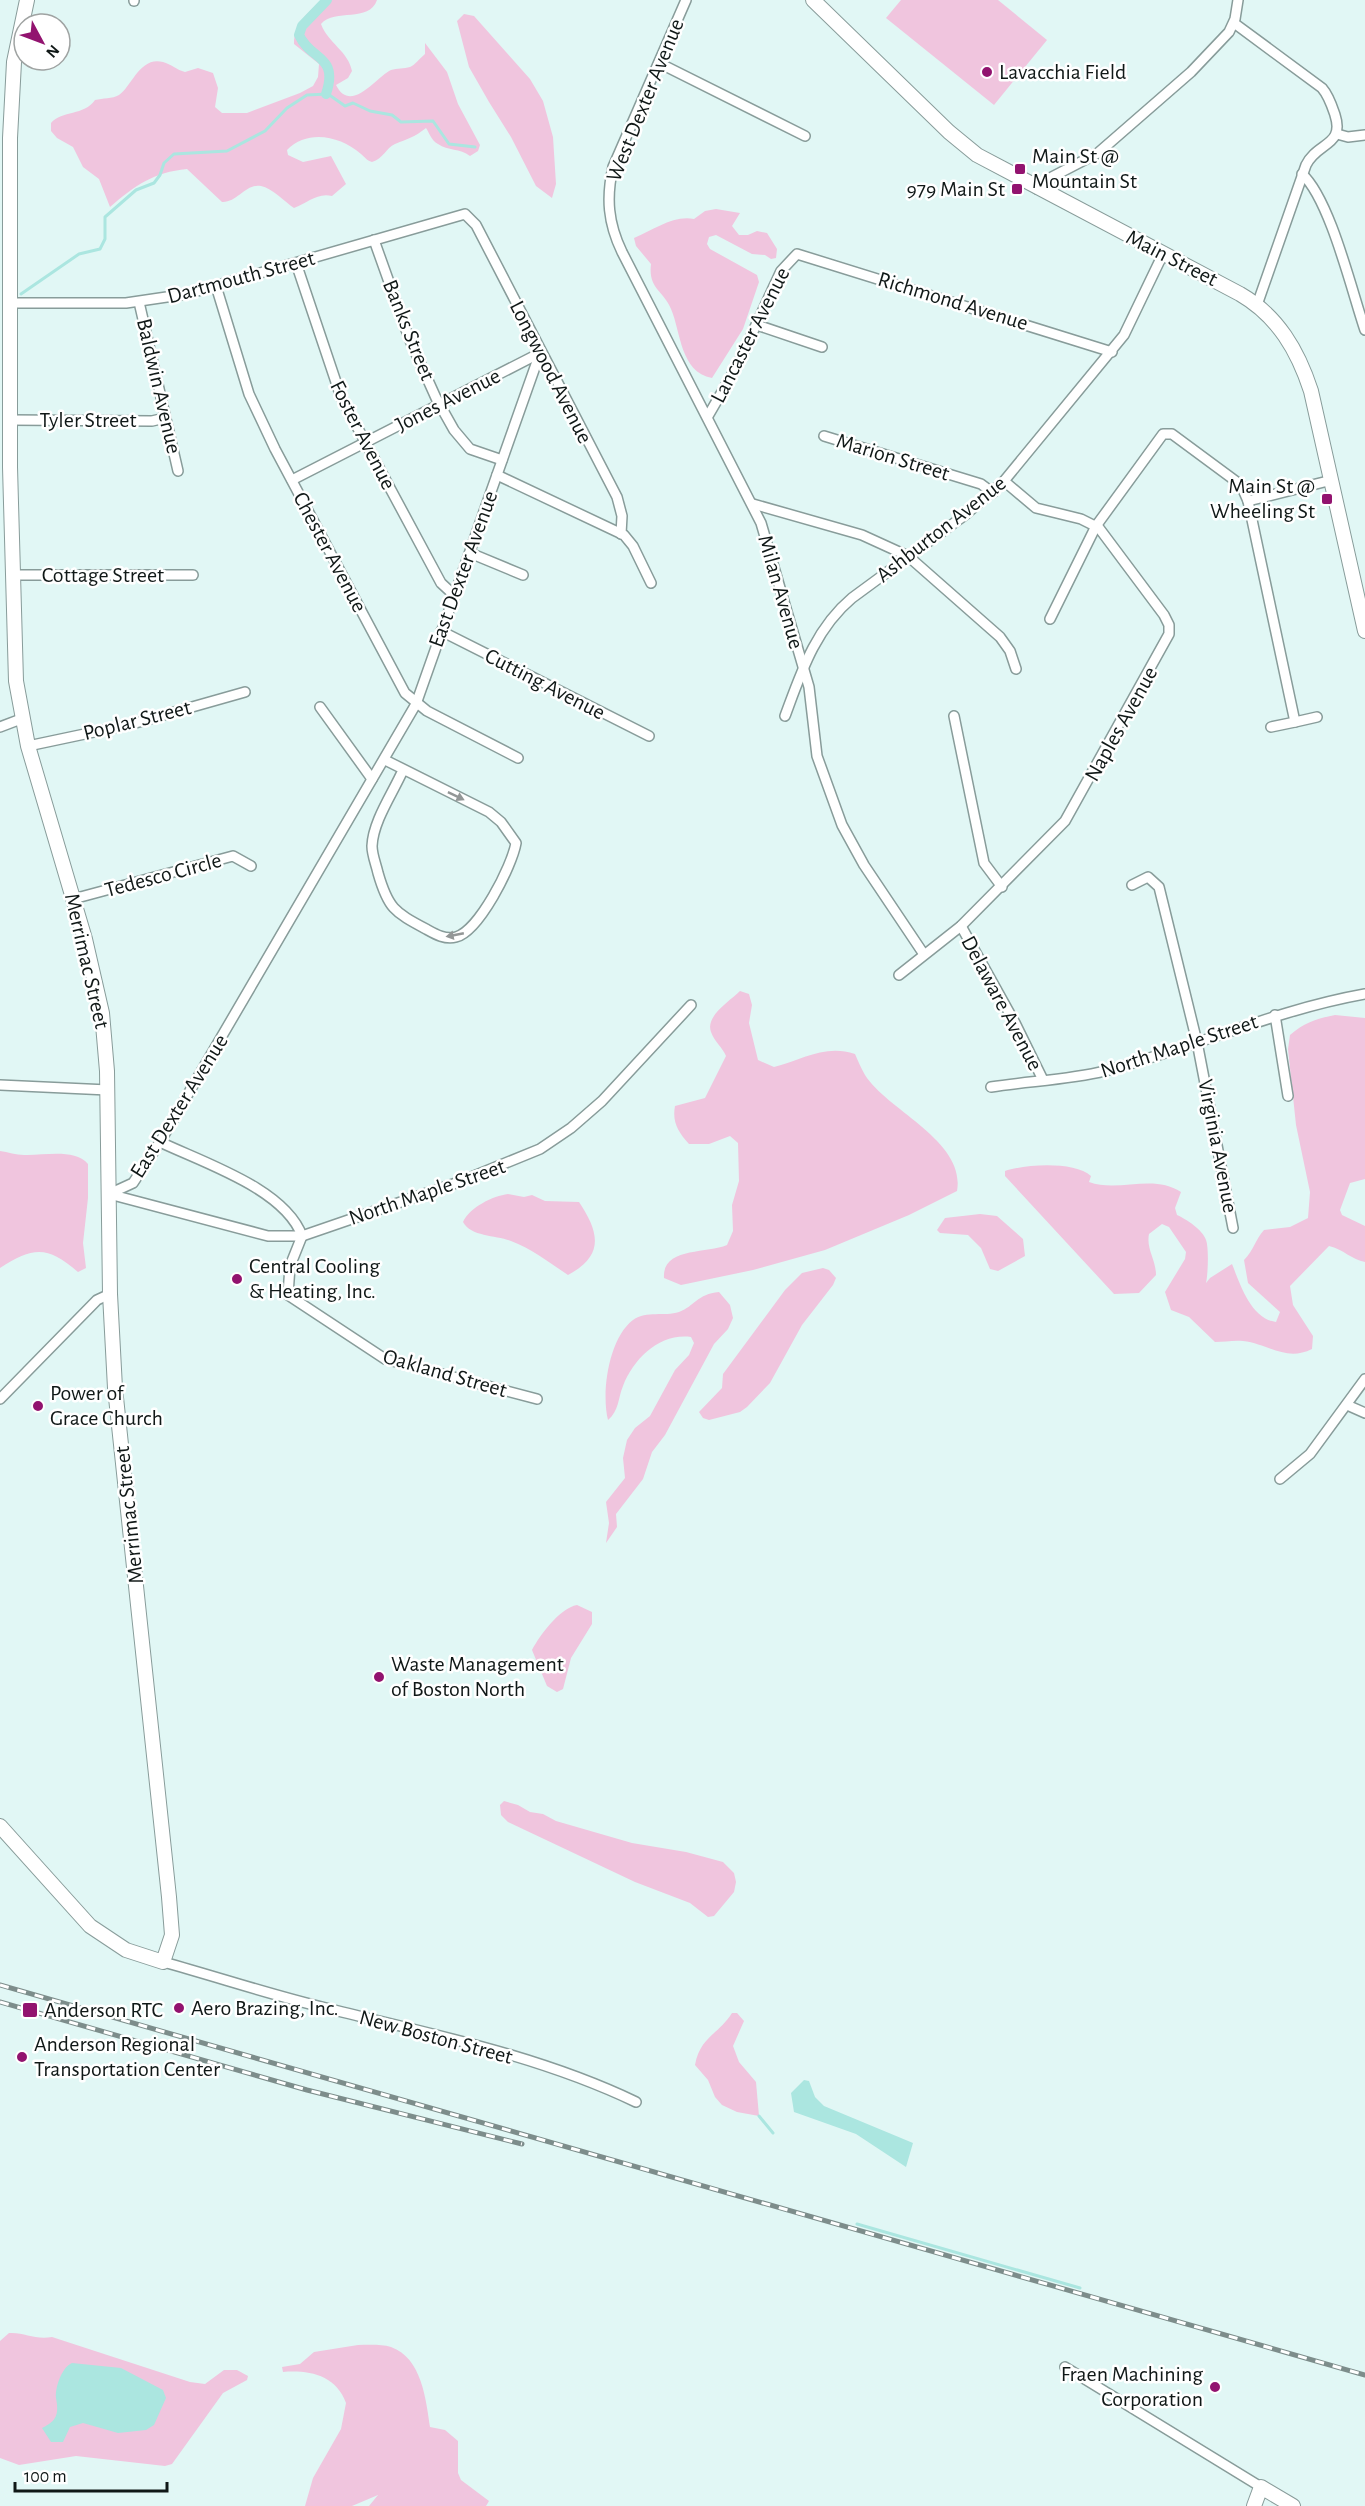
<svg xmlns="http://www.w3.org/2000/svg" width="1365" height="2506" font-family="'Alegreya Sans',sans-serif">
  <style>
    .green { fill: #f0c5de }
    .water { fill: #abe6e0 }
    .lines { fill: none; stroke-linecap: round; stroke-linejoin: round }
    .stream { stroke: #abe6e0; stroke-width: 3 }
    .canal { stroke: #abe6e0; stroke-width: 10 }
    .street-casing { stroke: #889c9a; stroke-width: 12 }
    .secondary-casing { stroke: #889c9a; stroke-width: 16 }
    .street { stroke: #fff; stroke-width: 9 }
    .secondary { stroke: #fff; stroke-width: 14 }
    .rail-casing { stroke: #7d8d8b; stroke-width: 5 }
    .rail { stroke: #fff; stroke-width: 3; stroke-dasharray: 9; stroke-linecap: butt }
    .oneway { fill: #939797 }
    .poi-dot { fill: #92136f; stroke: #fff; stroke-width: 2 }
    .labels { text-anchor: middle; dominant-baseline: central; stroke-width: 5; stroke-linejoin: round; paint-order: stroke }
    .poi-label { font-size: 22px; fill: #101817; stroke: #fff; text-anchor: start }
    .street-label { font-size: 22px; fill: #101817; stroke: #fff }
  </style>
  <rect width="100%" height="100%" fill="#e1f7f5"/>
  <g class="green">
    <path d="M322 0H377C369 23 335 8 321 24 328 43 348 51 352 71L348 78 336 85C351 115 377 76 391 70 397 68 404 69 410 67 415 65 420 58 425 54V43L447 72 458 104 480 145 478 151 470 156C460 148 448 151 438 144 431 140 430 134 426 128 413 138 409 138 395 144 386 148 383 159 372 162 366 160 366 158 361 154 340 136 308 129 287 150L288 155 303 162 331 156 346 184 332 196C318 192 307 203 294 208 285 202 272 188 261 186 246 183 237 203 222 202L187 169C154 172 134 186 110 207L99 179 83 167 73 147 57 138 51 131V123C62 110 84 116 95 100 103 98 112 99 119 95 132 86 140 56 163 62 171 64 177 70 185 72L198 68 213 73 218 88 215 107 222 113H247L300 93 313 86 318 77 319 64 294 44C294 23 308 13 322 0Z"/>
    <path d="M901 0H998L1047 40 994 105 886 18Z"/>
    <path d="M464 14 474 16 530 79 543 101 553 137 556 184 552 198 536 186 511 137 489 102 469 67 457 21Z"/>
    <path d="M716 209 740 213 732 226 739 235H748L757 231 767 233 777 249 776 258 771 259 765 255 752 254 716 235 709 237 707 244 710 249 757 275 759 282 743 329 712 378C680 372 681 332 671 309 663 290 648 289 651 264L636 246 634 238C654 230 673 215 694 219L705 211Z"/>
    <path d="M740 991 749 994 752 1005 749 1023 758 1060 774 1067C802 1060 825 1044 855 1054 858 1061 861 1068 865 1075 888 1111 966 1141 957 1191L909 1215 825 1250 753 1270 681 1285 664 1278C662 1247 706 1254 727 1245L733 1231 732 1205 739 1181 738 1143 730 1136 709 1144H689C678 1132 672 1122 675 1106L705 1098 726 1056C723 1048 714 1041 711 1032 705 1016 730 1001 740 991Z"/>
    <path d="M1335 1015 1365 1018V1179L1350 1183 1340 1210 1342 1215 1365 1226V1262C1352 1260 1343 1249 1329 1246L1290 1286 1293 1305 1313 1336 1312 1349C1286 1362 1269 1344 1243 1341 1234 1340 1224 1342 1215 1342L1189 1317 1171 1310 1165 1292 1185 1259 1186 1252 1169 1227 1162 1224 1149 1234C1146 1249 1156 1259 1156 1275L1139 1293 1114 1294 1005 1176V1171C1025 1164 1075 1161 1091 1176L1089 1182C1119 1193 1153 1173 1181 1192L1175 1208 1177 1215C1186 1219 1203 1230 1206 1240 1209 1248 1208 1274 1206 1283L1210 1278 1232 1264C1240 1284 1251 1319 1276 1322L1280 1312 1248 1283 1244 1260C1254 1250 1255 1240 1264 1230L1290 1227 1308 1218 1310 1192 1296 1125 1288 1049 1290 1035C1305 1022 1316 1019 1335 1015Z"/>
    <path d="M0 1151C8 1152 16 1155 24 1155 43 1156 74 1148 88 1164V1198L83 1243 86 1268 78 1272C48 1246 34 1246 0 1268Z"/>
    <path d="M508 1194 524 1197 532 1195 545 1201 579 1202C599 1232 605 1255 568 1275 550 1263 532 1249 511 1241 496 1235 471 1237 463 1222 470 1207 493 1196 508 1194Z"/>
    <path d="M980 1214 997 1216 1023 1239 1025 1256 998 1271 990 1269 981 1248 968 1235 940 1233 937 1230 945 1218Z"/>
    <path d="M823 1268 829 1270 836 1278 833 1285 802 1325 770 1383 747 1407 740 1412 709 1420 703 1418 699 1412 722 1388 723 1374 785 1290 802 1273Z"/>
    <path d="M719 1292 730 1305 733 1318 728 1329 714 1344 665 1435 652 1452 643 1479 616 1514 617 1527 606 1543 609 1523 606 1502 625 1478 623 1458 627 1440 635 1428 650 1416 675 1370 689 1355 694 1343 691 1337C660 1333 634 1358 623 1386 618 1398 619 1411 608 1420 601 1392 609 1338 633 1320 647 1310 664 1317 679 1312 695 1306 697 1294 719 1292Z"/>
    <path d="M577 1605 592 1612V1624L571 1658 563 1689 557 1692 547 1686 532 1650C540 1635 560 1608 577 1605Z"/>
    <path d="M504 1801 518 1805 530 1812 543 1814 556 1821 632 1843 686 1852 723 1862 734 1873 736 1882 734 1892 714 1916 708 1917 690 1903 635 1882 508 1822 501 1815 500 1805Z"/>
    <path d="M732 2013H737L744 2021 733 2046 739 2062 756 2082 759 2116 737 2112 722 2105 715 2097 708 2080 695 2065C700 2037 718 2035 732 2013Z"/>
    <path d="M9 2333C25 2332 34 2340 52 2337L190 2382 205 2384 224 2370H237L248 2376 247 2380 223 2393 172 2464 165 2466 76 2456 19 2465 0 2458V2341Z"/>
    <path d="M358 2345C368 2345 381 2344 391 2347 422 2358 426 2400 430 2427L445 2430 458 2441V2473L461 2480 489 2501 486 2506H369L378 2495 352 2506H305L313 2478 341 2429 346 2403C336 2375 309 2370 283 2372L282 2367 300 2364 314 2352Z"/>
  </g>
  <g class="water">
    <path d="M804 2080 809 2081 815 2097 824 2106 913 2143 906 2167 856 2134 794 2112 791 2093Z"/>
    <path d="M72 2363 121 2368 163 2390 166 2398 154 2425 146 2430 118 2433 83 2423 70 2427 63 2442H51L42 2428C57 2421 59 2414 56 2398 55 2387 62 2367 72 2363Z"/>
  </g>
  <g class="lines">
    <g class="stream">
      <path d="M21 294 79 254 100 249 105 239V217L136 190 154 183 160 175 164 163 174 154 227 151 265 131 287 108 307 95 328 94 345 106 353 103 370 111 392 115 401 122 433 121 449 144 475 147"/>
      <path d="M759 2116 773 2133"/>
      <path d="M857 2224 1080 2288"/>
    </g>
    <path class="canal" d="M326 94C339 55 311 61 299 35L302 26 327 0"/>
    <defs>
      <g id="street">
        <path d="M686 0 613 167C606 198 608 223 622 252L761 523 809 687 817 756 842 825 864 865 923 953"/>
        <path d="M134 1V0"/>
        <path d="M1234 23 1322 88C1329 96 1332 106 1335 115 1345 146 1317 142 1306 165L1257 305"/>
        <path d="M659 63 805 136"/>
        <path d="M1337 134 1348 137 1365 135"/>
        <path d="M1302 174C1330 199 1352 292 1365 330"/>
        <path d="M1037 189 1048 179 1098 153 1191 72 1229 32 1235 19 1238 0"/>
        <path d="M374 240 409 338 436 398 454 430 470 449 502 460"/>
        <path d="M296 263 341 397 441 583 454 595"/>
        <path d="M216 286 249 394 275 449 405 693 427 711 518 758"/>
        <path d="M139 302 178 471"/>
        <path d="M10 303H126L187 294 465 214 476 225 617 497 622 516 621 534"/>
        <path d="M757 325 822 347"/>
        <path d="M708 416 737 366 781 271 797 254 1112 352"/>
        <path d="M10 420 152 421 165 418"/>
        <path d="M824 436 981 484 993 493"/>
        <path d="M497 475 624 535 633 546 651 583"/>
        <path d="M292 480 540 353"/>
        <path d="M1248 501 1295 722 1317 717"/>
        <path d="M753 504 862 535 908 556 1000 637 1010 651 1016 669"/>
        <path d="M470 553 523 575"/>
        <path d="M13 575H193"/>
        <path d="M1050 619 1096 526 1163 434H1172L1241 485 1248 501 1332 480"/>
        <path d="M441 631 649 736"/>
        <path d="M320 707 372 779"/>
        <path d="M785 716C801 673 815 629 852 598L965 515 1004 481 1124 335 1163 254"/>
        <path d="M954 716 984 863 1002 887"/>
        <path d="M0 727 21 719"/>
        <path d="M1271 727 1295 722"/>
        <path d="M28 746 132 724 245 692"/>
        <path d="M385 760 489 812 501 822 516 843C512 866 479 931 456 937 445 940 435 934 426 929 394 912 388 908 378 873 376 864 372 855 372 846 373 821 393 793 403 770"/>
        <path d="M1132 885 1148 877 1159 887 1197 1042 1233 1228"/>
        <path d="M73 899 233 856 251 866"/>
        <path d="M961 926 1015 1023 1043 1080"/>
        <path d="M899 975 961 926 1065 821 1169 634V625L1164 615 1099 528 1081 519 1036 508 1004 481"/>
        <path d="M1275 1015 1288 1096"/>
        <path d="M0 1085 108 1090"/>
        <path d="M991 1087C1029 1081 1068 1080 1105 1071 1193 1048 1275 1010 1365 994"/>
        <path d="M160 1142C204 1163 285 1189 302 1236L290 1266 288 1295 385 1359 537 1399"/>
        <path d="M109 1194 133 1183 160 1142 416 704 540 353"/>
        <path d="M109 1194 268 1236H302L459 1182 540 1149 571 1128 602 1101 691 1005"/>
        <path d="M0 1399 97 1300 110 1294"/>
        <path d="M1347 1405 1365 1413"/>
        <path d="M1280 1479 1310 1454 1365 1379"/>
        <path d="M163 1962C218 1977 271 1995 326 2008 430 2034 538 2055 636 2102"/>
        <path d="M1065 2367 1261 2487"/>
      </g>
      <g id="secondary">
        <path d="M813 0 949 132 977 155 1240 294C1278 316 1298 351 1311 391L1365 631"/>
        <path d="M0 1826 90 1926 126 1950 163 1962 172 1935 169 1897 115 1388 110 1294 107 1071 102 1013 85 939 28 746 16 681 10 467V138L14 62 27 0"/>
        <path d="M1254 2506 1261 2487 1293 2506"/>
      </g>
    </defs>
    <use href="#street" class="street-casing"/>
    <use href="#secondary" class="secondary-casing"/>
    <use href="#street" class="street"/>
    <use href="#secondary" class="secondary"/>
    <defs>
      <g id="rail">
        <path d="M0 1985 1365 2375"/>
        <path d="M0 2002 307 2090 522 2144"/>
      </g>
    </defs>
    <use href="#rail" class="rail-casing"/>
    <use href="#rail" class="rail"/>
  </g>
  <defs><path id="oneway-solid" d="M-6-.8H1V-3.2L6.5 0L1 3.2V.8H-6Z" transform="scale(1.5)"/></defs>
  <g class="oneway">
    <use href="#oneway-solid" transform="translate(456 796) rotate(26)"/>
    <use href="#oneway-solid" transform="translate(455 935) rotate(169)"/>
  </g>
  <g class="poi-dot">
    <circle cx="987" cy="72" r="6"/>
    <rect x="1014" y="163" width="12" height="12" rx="3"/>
    <rect x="1011" y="183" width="12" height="12" rx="3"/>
    <rect x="1321" y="493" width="12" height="12" rx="3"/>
    <circle cx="237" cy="1279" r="6"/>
    <circle cx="38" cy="1406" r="6"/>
    <circle cx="379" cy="1677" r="6"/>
    <circle cx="179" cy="2008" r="6"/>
    <rect x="22" y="2002" width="16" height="16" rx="3"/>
    <circle cx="22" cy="2057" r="6"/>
    <circle cx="1215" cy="2387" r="6"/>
  </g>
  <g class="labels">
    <g class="poi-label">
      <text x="999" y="72">Lavacchia Field</text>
      <text x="1032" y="156">Main St @<tspan x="1032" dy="25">Mountain St</tspan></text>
      <text x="1005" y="189" text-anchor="end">979 Main St</text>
      <text x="1315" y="486" text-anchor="end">Main St @<tspan x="1315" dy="25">Wheeling St</tspan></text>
      <text x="249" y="1266">Central Cooling<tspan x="249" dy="25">&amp; Heating, Inc.</tspan></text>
      <text x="50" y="1393">Power of<tspan x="50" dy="25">Grace Church</tspan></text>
      <text x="391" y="1664">Waste Management<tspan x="391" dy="25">of Boston North</tspan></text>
      <text x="191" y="2008">Aero Brazing, Inc.</text>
      <text x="44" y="2010">Anderson RTC</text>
      <text x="34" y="2044">Anderson Regional<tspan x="34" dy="25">Transportation Center</tspan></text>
      <text x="1203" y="2374" text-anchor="end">Fraen Machining<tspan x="1203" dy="25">Corporation</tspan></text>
    </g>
    <g class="street-label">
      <text transform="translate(645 100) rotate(-68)">West Dexter Avenue</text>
      <text transform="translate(1172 258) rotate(27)">Main Street</text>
      <text transform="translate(241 277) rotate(-15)">Dartmouth Street</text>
      <text transform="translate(953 301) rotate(17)">Richmond Avenue</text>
      <text transform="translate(409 330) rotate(68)">Banks Street</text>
      <text transform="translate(750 335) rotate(-63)">Lancaster Avenue</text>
      <text transform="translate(551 372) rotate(63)">Longwood Avenue</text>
      <text transform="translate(159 386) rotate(77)">Baldwin Avenue</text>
      <text transform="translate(448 400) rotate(-27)">Jones Avenue</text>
      <text x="88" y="420">Tyler Street</text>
      <text transform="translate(363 435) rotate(63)">Foster Avenue</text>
      <text transform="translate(893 457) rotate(17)">Marion Street</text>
      <text transform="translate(941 529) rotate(-38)">Ashburton Avenue</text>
      <text transform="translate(330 552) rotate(62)">Chester Avenue</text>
      <text transform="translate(463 569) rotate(-70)">East Dexter Avenue</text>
      <text x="103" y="575">Cottage Street</text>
      <text transform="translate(781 592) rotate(74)">Milan Avenue</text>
      <text transform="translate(545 684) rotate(27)">Cutting Avenue</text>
      <text transform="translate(137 720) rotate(-14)">Poplar Street</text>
      <text transform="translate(1121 724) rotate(-61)">Naples Avenue</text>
      <text transform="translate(163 875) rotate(-15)">Tedesco Circle</text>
      <text transform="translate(87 961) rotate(77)">Merrimac Street</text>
      <text transform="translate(1002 1003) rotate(62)">Delaware Avenue</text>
      <text transform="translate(1179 1046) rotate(-18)">North Maple Street</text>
      <text transform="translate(179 1106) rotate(-58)">East Dexter Avenue</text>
      <text transform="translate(1218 1146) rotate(79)">Virginia Avenue</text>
      <text transform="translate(427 1192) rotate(-19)">North Maple Street</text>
      <text transform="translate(445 1373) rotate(16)">Oakland Street</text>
      <text transform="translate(129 1515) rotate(-96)">Merrimac Street</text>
      <text transform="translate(436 2037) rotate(15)">New Boston Street</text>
    </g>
  </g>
  <g transform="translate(42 42) rotate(131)"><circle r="28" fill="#ffffff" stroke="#9fa3a2" stroke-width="1.5"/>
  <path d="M0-4.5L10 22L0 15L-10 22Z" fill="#92136f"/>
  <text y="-9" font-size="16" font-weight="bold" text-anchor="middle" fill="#101817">N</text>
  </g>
  <path d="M15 2482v9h152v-9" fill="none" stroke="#101817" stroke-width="3"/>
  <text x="24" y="2482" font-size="18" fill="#101817" stroke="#ffffff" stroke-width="4.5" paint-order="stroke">100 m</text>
</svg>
